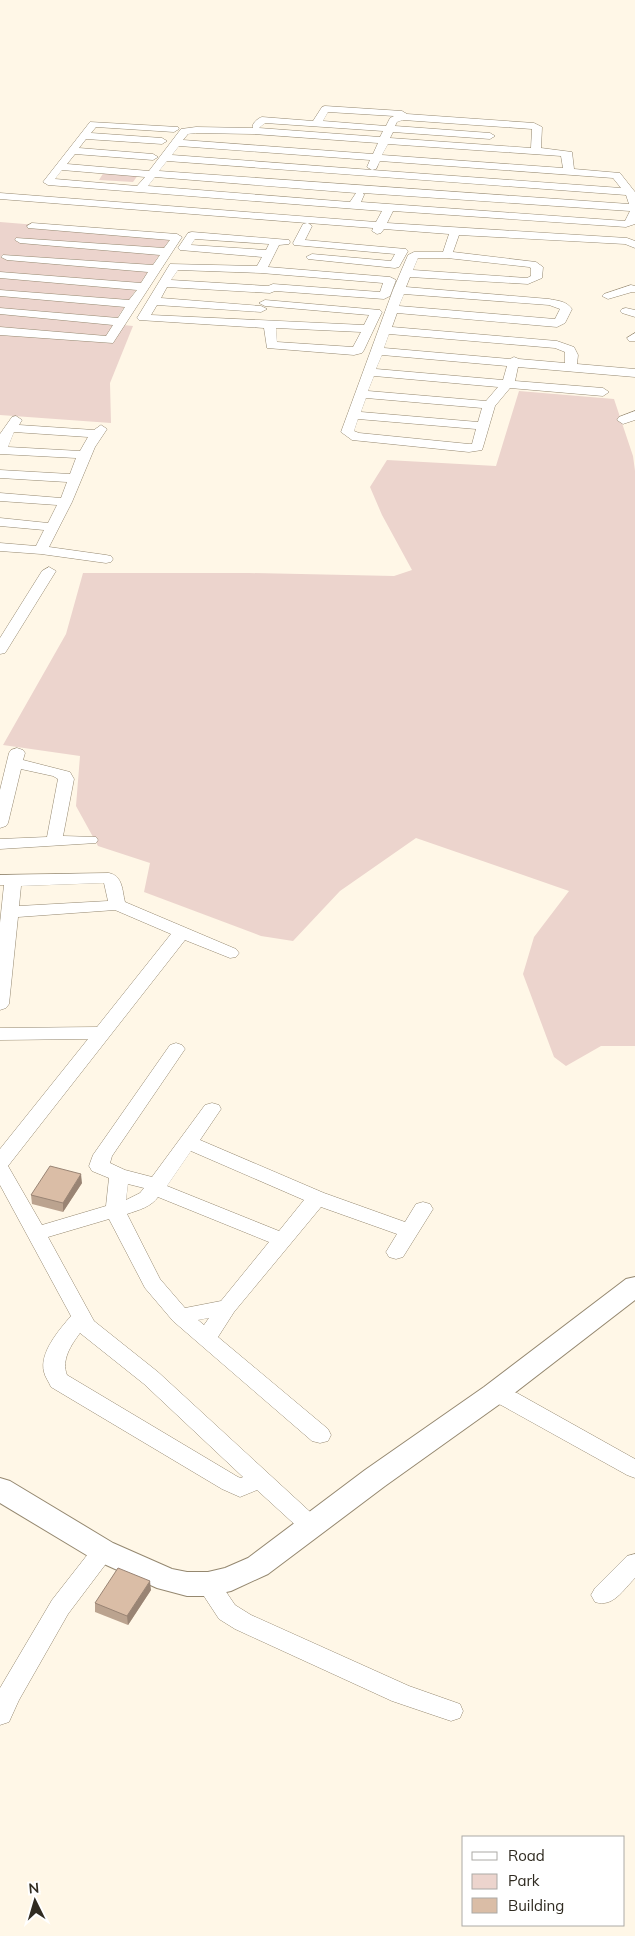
<svg xmlns="http://www.w3.org/2000/svg" width="635" height="1936" font-family="Mulish,sans-serif">
  <style>
    .green { fill: #ecd4cd }
    .lines { fill: none; stroke-linecap: round; stroke-linejoin: round }
    .minor-casing { stroke: #958870; stroke-width: 1 }
    .major-casing { stroke: #958870; stroke-width: 2 }
    .minor { fill: #fff; fill-rule: evenodd }
    .major { fill: #fff; fill-rule: evenodd }
    .wall { fill: #bba38f }
    .shaded-wall { fill: #998474 }
    .building { fill: #dabda6; stroke: #998474 }
  </style>
  <rect width="100%" height="100%" fill="#fff7e7"/>
  <g class="green">
    <path d="M104 172 138 175 133 182 99 180Z"/>
    <path d="M0 222 172 236 113 324 133 326 110 383 111 423 0 415Z"/>
    <path d="M519 391 614 399 633 456 635 471V1046H601L566 1066 554 1057 523 974 534 937 569 891 416 838 340 891 293 941 261 936 144 892 150 863 98 846 76 806 80 756 3 745 66 634 83 573H249L394 576 412 570 382 515 370 487 387 460 496 466Z"/>
  </g>
  <g class="lines">
    <defs>
      <g id="minor">
        <path d="M325 106 402 111 407 114 534 123 542 127 541 148 572 152 574 169 620 173 635 192V224L626 227 393 211 387 223 627 238 635 241V248L625 244 459 235 453 252 536 262 543 267 542 278 528 284 410 277 406 287 549 299C559 301 566 301 572 309L565 323 557 327 397 313 392 327 557 341 574 347 578 355 577 364 635 369V377L518 367 515 381 603 388 609 392 603 396 510 388 495 406 483 447 482 450 469 452 352 440 341 432 393 290 408 255 414 252H443L449 234 384 229 381 233 377 234 372 231 373 228 308 223 312 226 305 240 406 249 408 251 399 267 395 268 308 259 306 257 312 254 391 261 395 254 294 245 293 243 303 224 307 223 0 199V193L376 222 382 211 48 185 43 182 90 122 178 127 179 129 174 132 96 127 91 133 162 138 167 141 162 144 86 139 79 148 153 154 158 157 153 160 75 154 67 164 149 171 181 129 196 127 253 128C251 124 258 118 262 117L313 121 322 107ZM328 112 394 116 390 118 386 126 323 121ZM403 120 532 129 531 148 390 138 393 132 490 139 495 136 490 133 395 126 397 122ZM265 123 383 131 380 137 259 128ZM196 133 253 134 378 143 373 154 183 140 188 134ZM388 144 561 156 563 168 382 155ZM179 146 370 160 367 167 372 170 172 155ZM167 161 626 195 629 204 159 171ZM380 161 613 178 621 188 372 170 376 169ZM62 170 145 177 137 186 55 179ZM155 177 356 193 350 202 148 186ZM363 193 630 211 625 221 361 202 364 195ZM418 258H447L529 267 531 268V276L527 278 413 270ZM404 294 549 305 560 309 555 319 399 306ZM389 334 555 348 565 352V363L519 359 514 357 510 359 384 348ZM382 355 507 366 503 380 376 369ZM374 376 498 387 486 401 368 391ZM366 398 482 408 478 422 361 412ZM358 419 476 429 472 444H469L359 433 354 431Z"/>
        <path d="M32 223 177 234 182 237 113 343 0 335V327L106 336 113 325 0 314V308L118 318 125 307 0 296V290L129 300 137 290 0 278V272L141 283 148 272 7 260 1 257 3 255 153 265 160 255 20 243 15 240 16 238 164 248 170 240 28 228 27 226Z"/>
        <path d="M192 232 289 240 290 242 289 244 279 245 268 267 390 277 396 280 390 296 384 299 275 291 270 293 167 287 161 298 261 306 267 309 261 312 157 305 151 315 364 325 369 315 265 306 259 303 265 300 380 310 382 312 364 350 362 353 354 355 267 348 264 328 139 320 137 318 170 264 257 266 262 257 180 250 178 248 188 233ZM195 239 269 244 266 250 191 245ZM178 270 261 273 383 283 380 292 273 284 268 286 171 280ZM276 328 361 332 353 347 277 342Z"/>
        <path d="M631 285 635 286V292H632L608 299 602 296 604 294Z"/>
        <path d="M626 308 635 310V317L622 313 620 311 622 309Z"/>
        <path d="M635 333V341H629L627 338Z"/>
        <path d="M635 411V420L623 424 617 420 619 417Z"/>
        <path d="M16 416 22 420 19 425 94 430 101 425 107 429 95 447 72 502 49 547 106 555 111 556 113 559 111 562 106 563 41 554 0 551V543L36 546 44 530 0 526V518L48 523 57 505 0 501V493L61 498 67 482 0 478V470L70 474 76 458 0 454V434L12 417ZM14 432 88 437 80 451 8 447Z"/>
        <path d="M49 567 56 571 7 650 5 653 0 654V638L42 571Z"/>
        <path d="M17 748 23 750 25 753 23 760 70 772 74 779 63 836 96 837 98 840 96 843 0 849V839L47 837 58 779 53 776 21 769 8 823 6 826 0 828V790L9 753 11 750Z"/>
        <path d="M109 873C123 876 122 890 125 902L236 949 239 953 236 957 230 958 185 940 8 1166 42 1225 106 1206 109 1178 92 1171 89 1166 93 1155 170 1045 176 1043 182 1045 185 1049 112 1156 110 1163 125 1170 152 1177 205 1105 212 1103 219 1105 221 1109 200 1140 324 1193 405 1222 416 1204 423 1202 430 1204 433 1209 403 1257 396 1259 389 1257 386 1252 397 1234 321 1207 234 1312 218 1337 328 1429 331 1435 328 1441 320 1443 312 1441 173 1321 145 1288 109 1219 48 1237 94 1321 158 1372 319 1520 322 1526 319 1532 311 1535 303 1532 257 1490 240 1497 222 1489 51 1387C49 1382 45 1377 44 1372 39 1353 59 1330 71 1316L0 1185V1149L88 1039 0 1040V1028L97 1027 171 934 115 910 18 917 9 1004 6 1008 0 1010V923L4 885H0V875ZM104 883 108 901 19 906 21 886ZM191 1151 304 1200 279 1231 167 1186ZM128 1184 144 1188 140 1193 126 1200ZM158 1197 269 1242 221 1301 185 1308 160 1279 127 1214C139 1210 151 1207 158 1197ZM209 1318 204 1325 198 1320ZM80 1333 144 1384 243 1477 241 1478 238 1477 67 1375C61 1360 71 1345 80 1333Z"/>
        <path d="M494 1386 517 1393 635 1459V1478L627 1475 501 1405 486 1400 483 1394 486 1388Z"/>
        <path d="M103 1542 111 1545 114 1551 111 1557 68 1614 19 1700 9 1722 0 1725V1688L52 1600 95 1545Z"/>
        <path d="M635 1554V1578C623 1590 613 1608 595 1602L591 1595 595 1588 627 1556Z"/>
        <path d="M208 1575 216 1577 235 1605 251 1615 409 1686 460 1704 463 1711 460 1718 451 1721 392 1701 235 1629 219 1619 196 1584 200 1577Z"/>
      </g>
      <path id="major" d="M635 1277V1300L504 1401 385 1486 268 1574 231 1591 208 1596H187L157 1588 93 1559 0 1503V1478L10 1481 113 1543 172 1569 187 1572H208L225 1568 248 1558 365 1470 484 1387 626 1279Z"/>
    </defs>
    <use href="#minor" class="minor-casing"/>
    <use href="#major" class="major-casing"/>
    <use href="#minor" class="minor"/>
    <use href="#major" class="major"/>
  </g>
  <g class="wall">
    <path d="M82 1183 63 1212 32 1204 31 1195Z"/>
    <path d="M151 1590 128 1625 95 1612V1603Z"/>
  </g>
  <g class="shaded-wall">
    <path d="M81 1174 82 1183 63 1212V1203Z"/>
    <path d="M150 1581 151 1590 128 1625 127 1616Z"/>
  </g>
  <g class="building">
    <path d="M50 1166 81 1174 63 1203 31 1195Z"/>
    <path d="M118 1568 150 1581 127 1616 95 1603Z"/>
  </g>
  <rect x="462" y="1836" width="162" height="90" fill="#ffffff" stroke="#acaaa6"/>
  <rect x="472" y="1852" width="25" height="8" fill="#ffffff" stroke="#acaaa6"/>
  <text x="508" y="1861" font-size="15" fill="#302b21">Road</text>
  <rect x="472" y="1874" width="25" height="15" fill="#ecd4cd" stroke="#acaaa6"/>
  <text x="508" y="1886" font-size="15" fill="#302b21">Park</text>
  <rect x="472" y="1898" width="25" height="15" fill="#dabda6" stroke="#acaaa6"/>
  <text x="508" y="1911" font-size="15" fill="#302b21">Building</text>
  <g transform="translate(35 1901) rotate(355)" stroke="#ffffff" stroke-width="4" paint-order="stroke">
  <path d="M0-4L9 19L0 12L-9 19Z" fill="#302b21"/>
  <text y="-8" font-size="14" font-weight="bold" text-anchor="middle" fill="#302b21">N</text>
  </g>
</svg>
